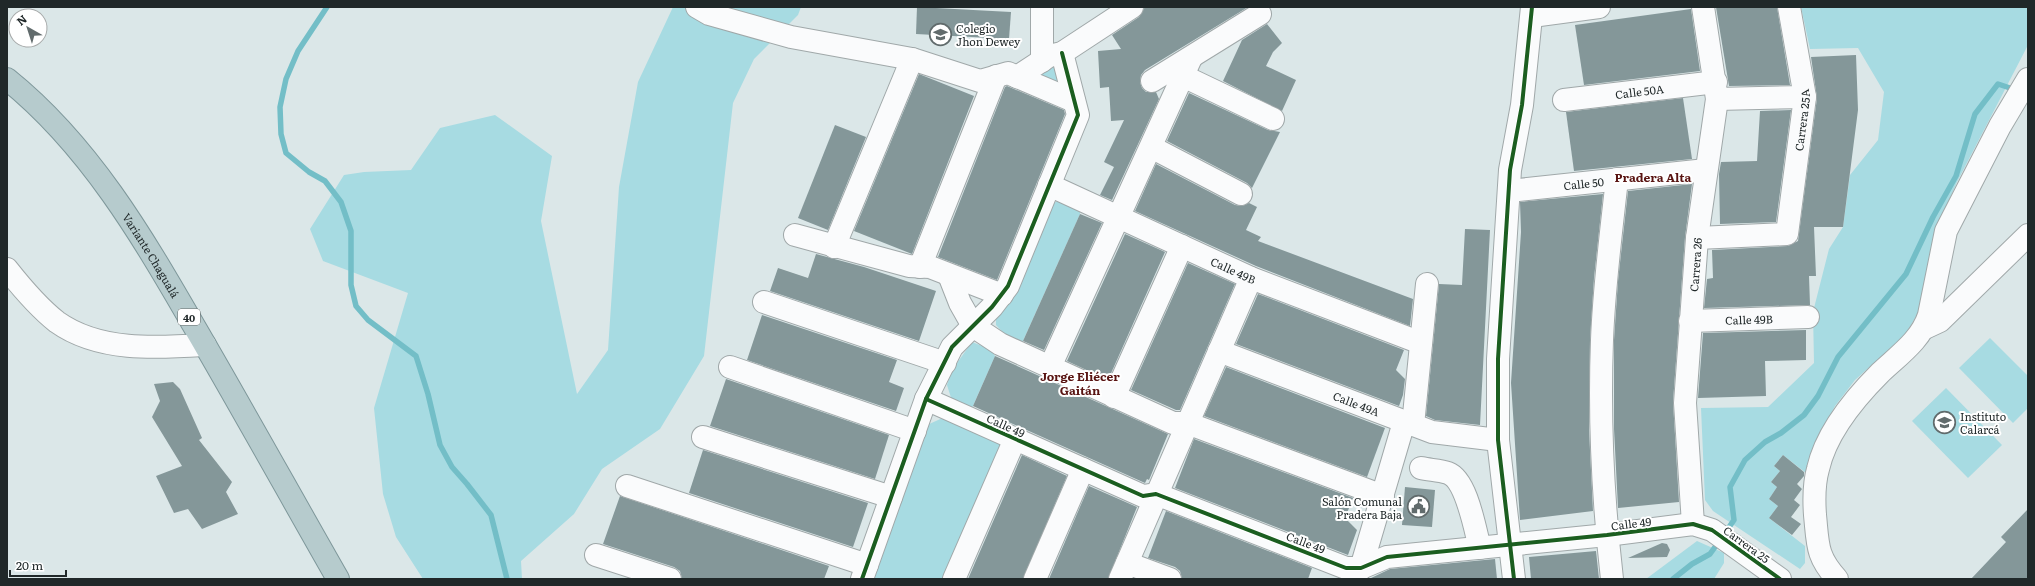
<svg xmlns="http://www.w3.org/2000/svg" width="2035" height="586" font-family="Literata,serif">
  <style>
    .green { fill: #a7dbe2 }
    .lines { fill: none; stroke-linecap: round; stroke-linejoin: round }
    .stream { stroke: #73bec7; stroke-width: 5.5 }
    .building { fill: #849799 }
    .minor-casing { stroke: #a0a8a9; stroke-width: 24 }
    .highway-casing { stroke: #7e979a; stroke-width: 24 }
    .minor { stroke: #fafbfc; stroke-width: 22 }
    .highway { stroke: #b6cbcd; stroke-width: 22 }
    .cycleway-casing { stroke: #fff; stroke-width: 6 }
    .cycleway { stroke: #1b5e20; stroke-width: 4 }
    .labels { text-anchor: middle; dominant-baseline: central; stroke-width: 4; stroke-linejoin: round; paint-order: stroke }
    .shield { fill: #fff; stroke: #636869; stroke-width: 1 }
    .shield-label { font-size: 10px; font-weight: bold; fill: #202829 }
    .poi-label { font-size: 11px; fill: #202829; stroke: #fff; text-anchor: start }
    .street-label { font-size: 11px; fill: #202829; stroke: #fff }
    .neighbourhood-label { font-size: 12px; font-weight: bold; fill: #591412; stroke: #fff }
  </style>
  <rect width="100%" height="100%" fill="#dbe7e8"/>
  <g class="green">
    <path d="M673 7H801L798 15 754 59 733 103 704 356 660 429 602 469 574 514 521 561 522 579H423L396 537 383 494 374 408 408 293 323 261 310 229 344 175 364 172 411 170 440 128 495 115 552 156 541 221 577 394 608 350 619 187 638 82Z"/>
    <path d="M1801 7H2028V45L1957 182 1935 232 1921 308 1905 335 1855 380 1835 406 1819 437 1806 473 1783 455 1774 466 1780 471 1771 482 1777 487 1769 499 1778 506 1769 518 1805 546V563L1800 569 1713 511 1705 500 1701 408 1768 407 1814 363 1813 312 1829 249 1843 227 1850 175 1878 140 1884 92 1858 48 1810 49Z"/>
    <path d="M1056 61 1060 86 1038 78 1039 70Z"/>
    <path d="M1060 200 1080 207V214L1022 343 1011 341 996 325V314L1052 204Z"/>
    <path d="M1990 338 2028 376V408L2013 423 1959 368Z"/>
    <path d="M972 342 990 349 995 356 972 408 953 404 947 385 952 370Z"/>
    <path d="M1946 388 2002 445 1968 478 1912 421Z"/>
    <path d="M947 416 1005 444 945 579H872L927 425Z"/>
    <path d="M1697 541 1724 553V563L1714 579H1646Z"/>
  </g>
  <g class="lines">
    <g class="stream">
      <path d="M327 7 298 51 286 79 280 107 281 134 286 153 309 172 325 181 341 202 351 231V285L356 306 368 320 416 356 428 394 440 445 452 467 467 484 491 515 507 579"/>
      <path d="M1725 533 1734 520 1730 487 1745 460 1765 442 1781 433 1804 415 1818 396 1838 357 1906 274 1933 217 1956 176 1975 114 1998 84 2016 90"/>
      <path d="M1673 579 1692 564 1710 554 1720 540"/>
    </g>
  </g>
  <g class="building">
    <path d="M917 7 1011 12 1009 39 916 34Z"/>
    <path d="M1145 7H1248L1145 70 1141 75 1140 82 1142 88 1146 92H1156L1159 99 1112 200 1100 195 1114 167 1104 162 1124 120 1111 121 1109 87 1100 88 1098 51 1121 49 1112 35 1139 17Z"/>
    <path d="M1716 7H1777L1790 85 1729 86Z"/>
    <path d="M1691 9 1700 71 1584 85 1575 25Z"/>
    <path d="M1267 24 1282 43 1273 52 1266 66 1296 80 1282 111 1223 81 1242 40Z"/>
    <path d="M1856 55 1858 110 1843 227H1814L1816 276H1809L1810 305 1704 308 1707 279 1713 278 1712 250 1788 246 1798 241 1817 98 1811 57Z"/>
    <path d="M919 74 974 96 912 254 854 231Z"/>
    <path d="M1007 86 1064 110 1065 114 997 280 938 257 1005 87Z"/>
    <path d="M1189 93 1268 130 1280 132 1252 188 1247 183 1167 141Z"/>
    <path d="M1683 98 1692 159 1574 171 1566 112Z"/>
    <path d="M1791 110 1776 222 1720 224 1719 174 1721 162 1757 161 1760 111Z"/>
    <path d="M835 125 866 137 828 230 798 218Z"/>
    <path d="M1156 164 1235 205 1242 206 1249 203 1257 207 1246 230 1261 237 1258 241 1413 299 1410 326 1256 266 1135 211Z"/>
    <path d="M1692 184 1685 237 1673 402 1679 502 1618 508 1614 429V340L1618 281 1628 191Z"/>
    <path d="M1603 194 1594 278 1590 340 1589 430 1593 511 1520 520 1511 383 1521 232 1520 202Z"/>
    <path d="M1080 214 1102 223 1044 350 1023 341Z"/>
    <path d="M1465 229 1490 230 1480 425 1435 420 1426 416 1439 284 1462 285Z"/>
    <path d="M1125 234 1165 252 1108 380 1067 361Z"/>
    <path d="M816 254 864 267 936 291 919 341 770 291 778 268 808 278Z"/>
    <path d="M1188 263 1235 284 1180 410H1176L1131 390Z"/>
    <path d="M1258 294 1404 350 1396 370 1405 379 1403 395 1399 406 1236 344Z"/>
    <path d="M762 315 897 360 889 382 904 388 896 411 747 360Z"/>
    <path d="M1806 330V360L1765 361 1766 396 1698 398 1703 333Z"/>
    <path d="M995 356 1168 434 1149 480 1147 479 1145 483 973 406Z"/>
    <path d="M1226 367 1385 428 1367 477 1204 416Z"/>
    <path d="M726 379 889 435 875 479 710 426Z"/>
    <path d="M173 382 180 389 202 438 199 440 232 482 226 492 238 514 202 529 188 509 174 513 156 476 182 466 152 417 160 401 154 384Z"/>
    <path d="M1194 439 1353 498 1345 518 1357 530 1348 555 1175 488Z"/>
    <path d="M703 450 868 503 853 547 689 493Z"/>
    <path d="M1022 455 1067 476 1023 579H968Z"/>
    <path d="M1783 455 1804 472V476L1797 484 1802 489 1794 500 1800 505 1791 517 1801 524 1792 535 1769 518 1778 506 1769 499 1777 487 1771 482 1780 471 1774 466Z"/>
    <path d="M1089 486 1137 507 1108 579H1049Z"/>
    <path d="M1405 487 1435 490 1432 527 1402 525Z"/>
    <path d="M620 496 829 566 824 579H682L680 571 674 567 603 544Z"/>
    <path d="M2028 509V579H1971L2006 542 2001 537Z"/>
    <path d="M1166 511 1312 568 1308 579H1182L1180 571 1175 567 1148 558Z"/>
    <path d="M1662 543 1667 544 1670 550 1667 557 1628 558Z"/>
    <path d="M1596 551 1599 579H1531L1529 557Z"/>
    <path d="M1495 559 1497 579H1369L1390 569Z"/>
  </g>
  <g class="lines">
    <defs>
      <g id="minor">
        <path d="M697 7 709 14 791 37 912 59 980 81 1008 73 1074 101"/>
        <path d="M1532 16 1599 7"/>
        <path d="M1042 61V7"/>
        <path d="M1183 76 1273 119"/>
        <path d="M1017 77 1049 56 1062 53 1132 7"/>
        <path d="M1152 81 1260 14"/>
        <path d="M1717 99 1805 97"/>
        <path id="s1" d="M1564 100 1716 82"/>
        <path d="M1151 147 1241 194"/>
        <path id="s2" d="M1049 185 1251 278 1421 343"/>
        <path id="s3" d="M1509 191 1706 170"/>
        <path d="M795 235 909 266 930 267 1002 295"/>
        <path id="s4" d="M1697 238 1787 234 1805 97 1789 7"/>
        <path d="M834 247 912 59"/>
        <path d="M920 267 996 76"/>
        <path d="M7 269C22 288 38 307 57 322 99 352 157 348 205 345"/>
        <path d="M949 275 960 303 973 326 1000 344 1173 423H1187L1383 496"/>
        <path d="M764 302 945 363"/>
        <path id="s5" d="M1690 321 1808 317"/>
        <path d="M1925 328 1940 321 2028 235"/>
        <path id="s6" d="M1219 351 1432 432 1498 440"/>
        <path d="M730 367 915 431"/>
        <path d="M1050 367 1191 58"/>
        <path d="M1114 397 1182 246"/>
        <path d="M926 399 1143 496 1156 494 1346 568H1361L1387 557 1607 535 1693 524 1712 530 1780 579"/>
        <path d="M1413 425 1427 284"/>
        <path d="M703 437 891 497"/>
        <path d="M1421 468C1429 470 1440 470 1448 473 1467 480 1475 530 1480 548"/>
        <path d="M627 486 867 565"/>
        <path id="s7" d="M1693 524 1685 403 1697 238 1717 99 1703 7"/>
        <path d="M596 555 670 579"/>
        <path d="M1127 563 1170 579"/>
        <path d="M1355 576 1361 568 1404 422"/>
        <path d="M862 579 926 399 952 347 992 307 1008 286 1078 115 1062 53"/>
        <path d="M954 579 1015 439"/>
        <path d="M1035 579 1083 469"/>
        <path d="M1120 579 1251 278"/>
        <path d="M1514 579 1498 440V359L1510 170 1522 105 1532 7"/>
        <path d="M1612 579C1603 500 1599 419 1602 340 1604 286 1611 233 1617 179"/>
        <path d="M1837 579C1816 556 1818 544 1815 515 1814 501 1814 483 1818 469 1826 433 1855 398 1880 373 1899 355 1921 340 1929 315L1946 231 2000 126 2028 79"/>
      </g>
      <g id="highway">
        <path id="s8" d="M7 79C89 145 142 236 194 326 243 410 290 495 338 579"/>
      </g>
    </defs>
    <use href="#minor" class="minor-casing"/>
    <use href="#highway" class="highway-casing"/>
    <use href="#minor" class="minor"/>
    <use href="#highway" class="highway"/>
    <defs>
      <g id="cycleway">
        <path d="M926 399 1143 496 1156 494 1346 568H1361L1387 557 1607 535 1693 524 1712 530 1780 579"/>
        <path d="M862 579 926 399 952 347 992 307 1008 286 1078 115 1062 53"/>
        <path d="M1514 579 1498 440V359L1510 170 1522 105 1532 7"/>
      </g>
    </defs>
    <use href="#cycleway" class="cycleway-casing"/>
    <use href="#cycleway" class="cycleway"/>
  </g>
  <defs>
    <symbol id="school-ring" viewBox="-11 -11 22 22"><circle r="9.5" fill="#fff" stroke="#616b6c" stroke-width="1.5"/><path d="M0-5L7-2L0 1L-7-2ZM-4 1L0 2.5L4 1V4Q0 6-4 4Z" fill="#616b6c"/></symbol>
    <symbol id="university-ring" viewBox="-11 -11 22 22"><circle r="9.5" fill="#fff" stroke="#616b6c" stroke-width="1.5"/><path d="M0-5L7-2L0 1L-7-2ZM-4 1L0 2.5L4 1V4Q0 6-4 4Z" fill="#616b6c"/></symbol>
    <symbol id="civic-ring" viewBox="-11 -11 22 22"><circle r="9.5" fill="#fff" stroke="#616b6c" stroke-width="1.5"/><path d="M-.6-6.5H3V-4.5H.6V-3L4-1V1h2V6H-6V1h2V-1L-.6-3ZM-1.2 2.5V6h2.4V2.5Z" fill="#616b6c"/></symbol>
  </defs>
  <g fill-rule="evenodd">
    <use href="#school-ring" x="928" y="22" width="25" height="25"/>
    <use href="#university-ring" x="1932" y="410" width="25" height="25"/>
    <use href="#civic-ring" x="1406" y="494" width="25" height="25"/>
  </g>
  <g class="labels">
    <rect class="shield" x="178" y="309" width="22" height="16" rx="3"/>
    <g class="shield-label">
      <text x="189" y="317">40</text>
    </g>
    <g class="poi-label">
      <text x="956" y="28">Colegio<tspan x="956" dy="13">Jhon Dewey</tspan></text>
      <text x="1960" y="416">Instituto<tspan x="1960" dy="13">Calarcá</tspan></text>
      <text x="1402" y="501" text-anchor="end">Salón Comunal<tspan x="1402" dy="13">Pradera Baja</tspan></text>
    </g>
    <g class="street-label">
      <text stroke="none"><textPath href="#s1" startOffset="76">Calle 50A</textPath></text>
      <text stroke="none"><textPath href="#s4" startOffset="205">Carrera 25A</textPath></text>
      <text stroke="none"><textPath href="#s3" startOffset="75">Calle 50</textPath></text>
      <text stroke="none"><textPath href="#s8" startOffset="229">Variante Chagualá</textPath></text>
      <text stroke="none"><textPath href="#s7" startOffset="260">Carrera 26</textPath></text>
      <text stroke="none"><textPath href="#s2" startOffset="203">Calle 49B</textPath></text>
      <text stroke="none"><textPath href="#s5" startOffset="59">Calle 49B</textPath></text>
      <text stroke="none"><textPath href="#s6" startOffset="147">Calle 49A</textPath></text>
      <text transform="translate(1006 425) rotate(24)">Calle 49</text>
      <text transform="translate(1631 523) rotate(-7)">Calle 49</text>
      <text transform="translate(1306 542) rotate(21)">Calle 49</text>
      <text transform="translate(1747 544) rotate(36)">Carrera 25</text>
    </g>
    <g class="neighbourhood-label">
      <text x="1653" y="177">Pradera Alta</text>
      <text x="1080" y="376">Jorge Eliécer<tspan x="1080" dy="14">Gaitán</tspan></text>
    </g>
  </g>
  <rect width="2035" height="586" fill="none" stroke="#202829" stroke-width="16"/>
  <g transform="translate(28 28) rotate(321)"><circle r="19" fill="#ffffff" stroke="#a6a9a9"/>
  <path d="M0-3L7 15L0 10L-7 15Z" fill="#616b6c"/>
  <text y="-6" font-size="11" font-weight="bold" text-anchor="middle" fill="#202829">N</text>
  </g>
  <path d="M10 570v6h56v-6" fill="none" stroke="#202829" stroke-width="2"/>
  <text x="16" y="570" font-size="12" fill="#202829" stroke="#ffffff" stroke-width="3" paint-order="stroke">20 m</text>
</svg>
